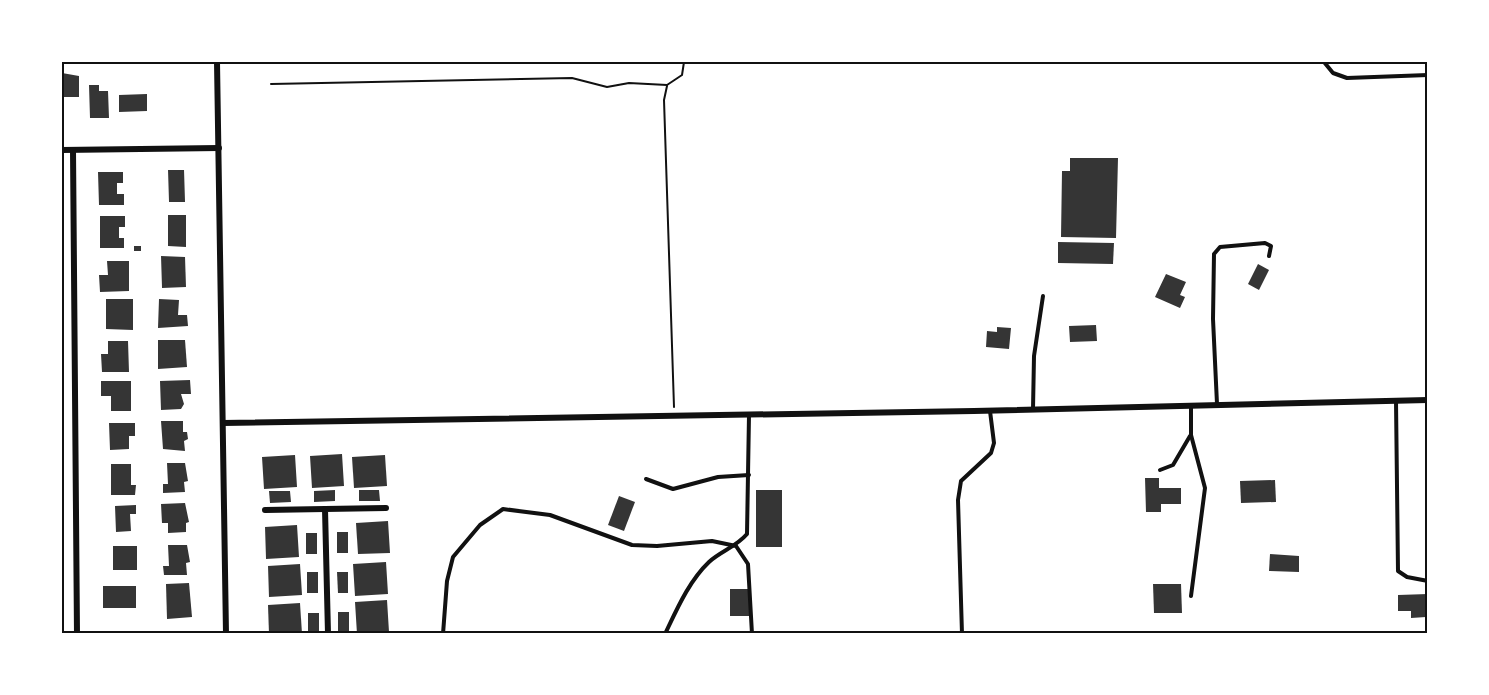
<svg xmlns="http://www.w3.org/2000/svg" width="1489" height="695" font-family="Georgia,serif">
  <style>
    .building { fill: #353535 }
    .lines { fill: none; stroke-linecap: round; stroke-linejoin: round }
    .path { stroke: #111; stroke-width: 2 }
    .service { stroke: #111; stroke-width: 4 }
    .minor { stroke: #111; stroke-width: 6 }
    .neatline { fill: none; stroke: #111; stroke-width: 2 }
  </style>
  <rect width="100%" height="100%" fill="#fff"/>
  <g class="building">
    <path d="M62 73 79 76V97H62Z"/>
    <path d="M89 85H99V91H108L109 118H90Z"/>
    <path d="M147 94V111L119 112V95Z"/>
    <path d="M1070 158H1118L1116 238 1061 237 1062 171H1070Z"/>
    <path d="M168 170H184L185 202H169Z"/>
    <path d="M98 172H123V183H117V194H124V205H99Z"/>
    <path d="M168 215H186V247L168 246Z"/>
    <path d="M100 216H125V227H119V238H124V248H100Z"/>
    <path d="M1058 242 1114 243 1113 264 1058 263Z"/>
    <rect x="134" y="246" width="7" height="5"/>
    <path d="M161 256 185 257 186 287 162 288Z"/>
    <path d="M107 261H129V291L100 292 99 275H108Z"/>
    <path d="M1258 264 1269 270 1259 290 1248 284Z"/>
    <path d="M1166 274 1186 282 1180 295 1185 297 1180 308 1155 297Z"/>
    <path d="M106 299H133V330L106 329Z"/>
    <path d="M159 299 179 300 178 315H187L188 326 158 328Z"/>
    <path d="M1096 325 1097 341 1070 342 1069 326Z"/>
    <path d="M997 327 1011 328 1009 349 986 347 987 331 997 332Z"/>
    <path d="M158 340H185L187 367 158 369Z"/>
    <path d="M108 341H128L129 372H102L101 354H108Z"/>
    <path d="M190 380 191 394H181L184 404 181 409 161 410 160 381Z"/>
    <path d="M101 381H131V411H111V396H101Z"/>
    <path d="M161 421H183V432H187L188 439 184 441 185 451 163 449Z"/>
    <path d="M109 423H135V436H129V449L110 450Z"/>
    <path d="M342 454 344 486 312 488 310 456Z"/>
    <path d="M295 455 297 487 264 489 262 457Z"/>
    <path d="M385 455 387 486 354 488 352 457Z"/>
    <path d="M167 463H185L188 481 184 482 185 492 163 493V484H168Z"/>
    <path d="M111 464H131V485H136L135 495H111Z"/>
    <path d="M1145 478H1159V488H1181V504H1161V512H1146Z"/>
    <path d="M1275 480 1276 502 1241 503 1240 481Z"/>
    <path d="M335 490V501L314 502V491Z"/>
    <path d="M359 490H379L380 501H359Z"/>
    <rect x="756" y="490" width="26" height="57"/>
    <path d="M269 491H290L291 502 270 503Z"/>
    <path d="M619 496 635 502 624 531 608 525Z"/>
    <path d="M185 503 189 522 186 523V532L168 533V523H162L161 504Z"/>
    <path d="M136 505V514H130L131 531 116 532 115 506Z"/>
    <path d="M388 521 390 553 358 554 356 523Z"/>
    <path d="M297 525 299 557 266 559 265 527Z"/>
    <rect x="337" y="532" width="11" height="21"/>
    <rect x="306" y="533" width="11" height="21"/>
    <path d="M168 545H187L190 562 186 563 187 575H164L163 566H169Z"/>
    <rect x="113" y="546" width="24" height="24"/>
    <path d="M1270 554 1299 556V572L1269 571Z"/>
    <path d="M386 562 388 594 355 596 353 564Z"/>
    <path d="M300 564 302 595 269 597 268 566Z"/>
    <rect x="307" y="572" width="11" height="21"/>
    <path d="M337 572H348V593H338Z"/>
    <path d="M189 583 192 617 167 619 166 584Z"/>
    <path d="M1153 584H1181L1182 613H1154Z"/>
    <rect x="103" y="586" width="33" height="22"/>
    <rect x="730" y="589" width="19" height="27"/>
    <path d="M1428 594 1426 617 1411 618V611H1398V595Z"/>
    <path d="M387 600 389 632 357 634 355 602Z"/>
    <path d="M300 603 302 634H269L268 605Z"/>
    <rect x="338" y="612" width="11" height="21"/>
    <rect x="308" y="613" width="11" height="20"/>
  </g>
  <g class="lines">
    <g class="path">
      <path d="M271 84 572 78 607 87 629 83 667 85 682 75 684 62"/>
      <path d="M667 86 664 100 674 407"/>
    </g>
    <g class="service">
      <path d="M1324 62 1333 73 1347 78 1428 75"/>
      <path d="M1396 401 1398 571 1407 577 1428 581"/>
      <path d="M1217 404 1213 319 1214 254 1220 247 1265 243 1271 246 1269 256"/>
      <path d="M1033 409 1034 356 1043 296"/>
      <path d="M1160 470 1173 465 1190 436"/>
      <path d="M646 479 673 489 718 477 749 475"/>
      <path d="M1191 596 1205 488 1191 435V406"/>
      <path d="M443 634 447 581 453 557 480 525 503 509 550 515 632 545 657 546 712 541 736 546 748 564 752 634"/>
      <path d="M665 634C677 609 689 581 709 562 721 551 736 547 747 534L749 415"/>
      <path d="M962 634 958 500 961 481 991 453 994 443 990 411"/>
    </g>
    <g class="minor">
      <path d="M217 62 226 634"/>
      <path d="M62 150 219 148"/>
      <path d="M73 150 77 634"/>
      <path d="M223 423 974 411 1428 400"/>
      <path d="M265 510 325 509"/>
      <path d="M328 634 325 509 386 508"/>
    </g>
  </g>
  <rect width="1489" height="695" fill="none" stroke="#ffffff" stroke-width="126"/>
  <rect x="63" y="63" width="1363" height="569" class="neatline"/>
</svg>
